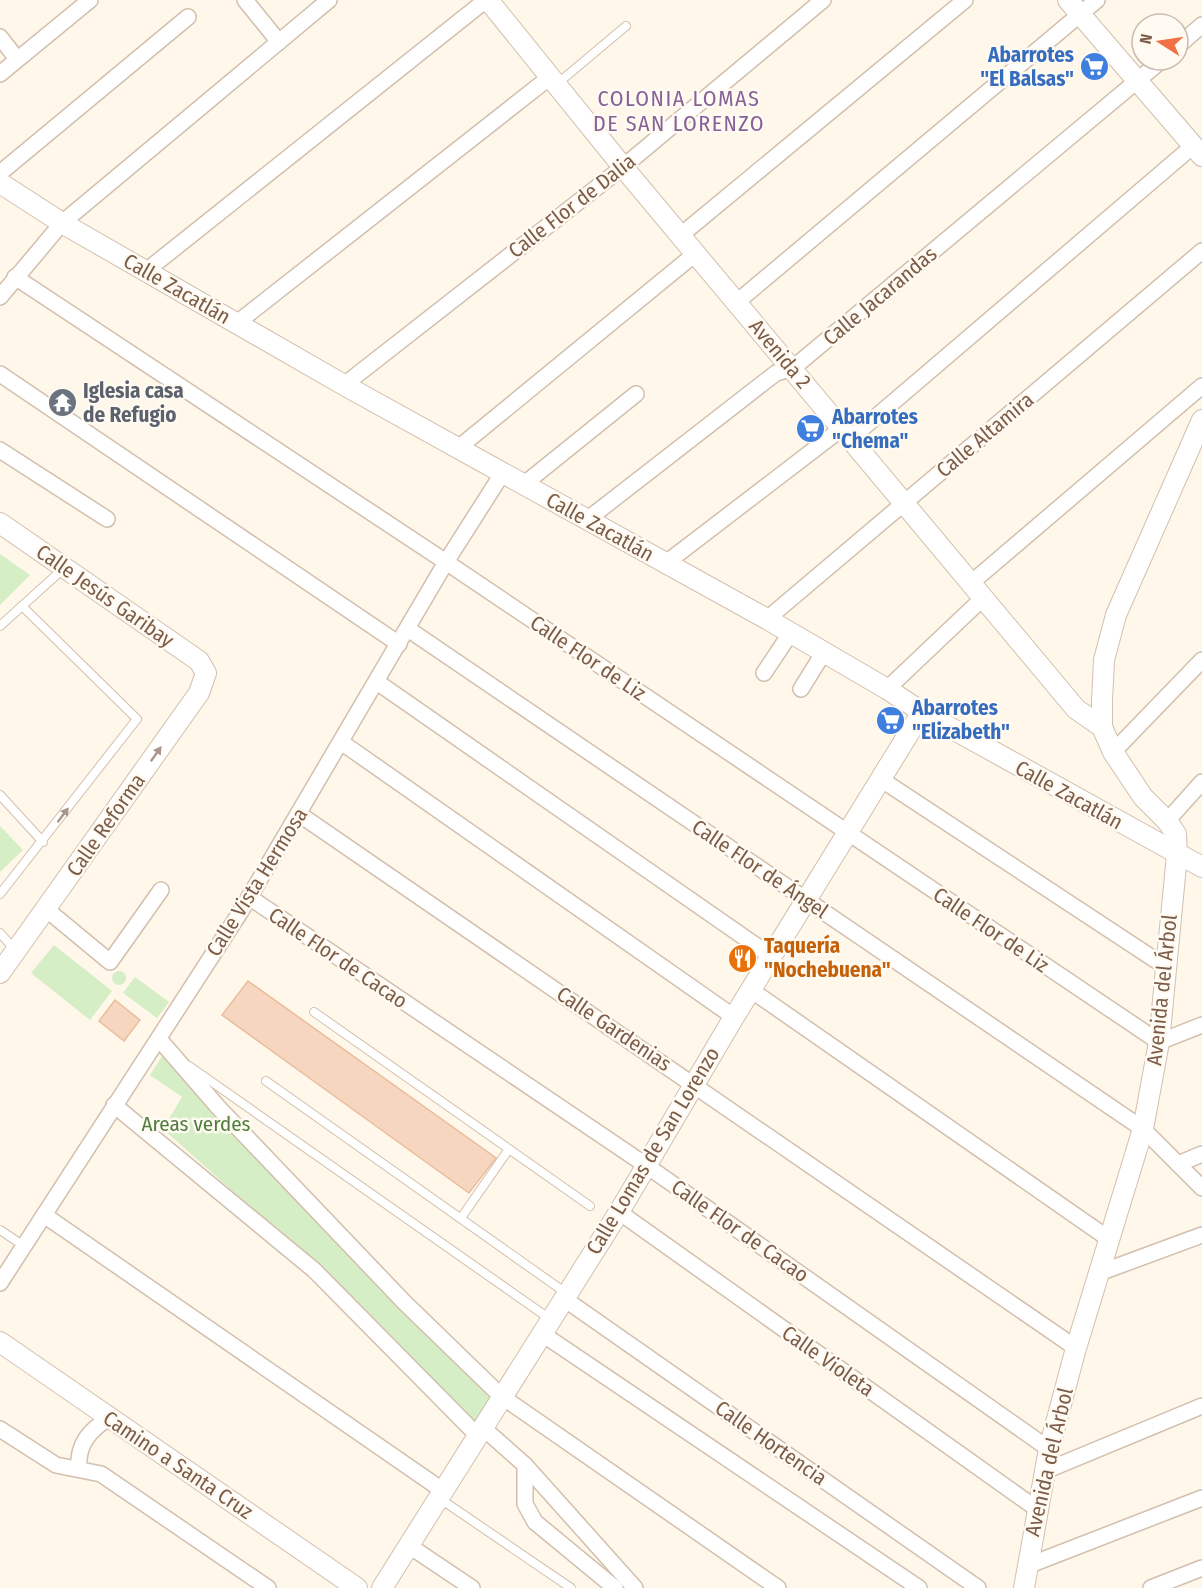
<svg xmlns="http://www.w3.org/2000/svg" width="1202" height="1588" font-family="'Fira Sans Condensed',sans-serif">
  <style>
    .green { fill: #d5eec6 }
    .building { fill: #f6d6bf; stroke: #eabd9d; stroke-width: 1.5 }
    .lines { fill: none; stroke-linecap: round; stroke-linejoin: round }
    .service-casing { stroke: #d3bfad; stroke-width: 10 }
    .minor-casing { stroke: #d3bfad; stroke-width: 18 }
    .tertiary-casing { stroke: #d3bfad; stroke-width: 22 }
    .service { stroke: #fff; stroke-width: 8 }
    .minor { stroke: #fff; stroke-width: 15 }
    .tertiary { stroke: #fff; stroke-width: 20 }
    .oneway { fill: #aa9689 }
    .labels { text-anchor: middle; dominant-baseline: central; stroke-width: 5; stroke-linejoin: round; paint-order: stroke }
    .shop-label { font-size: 21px; font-weight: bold; fill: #366cbe; stroke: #fffaf2; text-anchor: start }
    .street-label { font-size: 21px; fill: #7c5d49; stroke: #fffaf2 }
    .worship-label { font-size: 21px; font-weight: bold; fill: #5b616d; stroke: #fffaf2; text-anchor: start }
    .food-label { font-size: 21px; font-weight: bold; fill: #c56008; stroke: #fffaf2; text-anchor: start }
    .park-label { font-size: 21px; fill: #4e7d3d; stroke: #fffaf2 }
    .neighbourhood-label { font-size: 22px; letter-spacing: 1.5px; fill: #876298; stroke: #fffaf2 }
  </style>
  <rect width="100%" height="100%" fill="#fef7ea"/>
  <g class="green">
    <path d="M0 554 30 575 0 605Z"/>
    <path d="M0 826 23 850 0 872Z"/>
    <path d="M54 945 112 991 90 1020 31 973Z"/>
    <circle cx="119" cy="978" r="7"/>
    <path d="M135 977 169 1002 157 1018 123 993Z"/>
    <path d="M164 1053 458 1366 500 1393 479 1426 302 1253 163 1129 182 1097 150 1075Z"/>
  </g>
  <g class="building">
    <path d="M248 981 496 1158 469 1193 222 1015Z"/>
    <path d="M115 1000 140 1020 124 1041 99 1021Z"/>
  </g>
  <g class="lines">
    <defs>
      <g id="service">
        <path d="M557 84 626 26"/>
        <path d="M0 626 63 569"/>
        <path d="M0 795 43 842"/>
        <path d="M0 894 137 719 22 606"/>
        <path d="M0 933 15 950"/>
        <path d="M314 1012 509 1149 461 1218"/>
        <path d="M189 1066 550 1319"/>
        <path d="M266 1081 566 1293"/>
        <path d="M509 1149 590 1206"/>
        <path d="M0 1230 24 1246"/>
        <path d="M439 1498 571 1588"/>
      </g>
      <g id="minor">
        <path d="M245 0 279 42"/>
        <path d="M0 37 17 59"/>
        <path d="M1178 46 1202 25"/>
        <path d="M0 74 90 0"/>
        <path d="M0 173 188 17"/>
        <path d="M681 235 965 0"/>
        <path d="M146 271 486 0"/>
        <path d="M15 277 446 562 1159 1042 1202 1025"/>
        <path d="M0 297 62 223 329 0"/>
        <path d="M737 302 1097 0"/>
        <path d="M237 323 550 77"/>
        <path d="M0 374 399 644"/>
        <path d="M344 385 623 167 823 0"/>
        <path d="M850 439 1193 146"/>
        <path d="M457 449 695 254"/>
        <path d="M0 450 107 519"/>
        <path d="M523 485 636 394"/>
        <path d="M588 519 776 373 793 368 1162 60"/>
        <path d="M666 563 841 429"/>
        <path d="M971 583 1202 386"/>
        <path d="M767 619 1202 251"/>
        <path d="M408 629 1143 1129 1202 1188"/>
        <path d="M764 673 790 634"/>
        <path d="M377 682 771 956"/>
        <path d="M801 689 824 652"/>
        <path d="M887 689 983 598"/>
        <path d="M341 742 734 1017"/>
        <path d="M1113 752 1202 660"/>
        <path d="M882 780 1166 967"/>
        <path d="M299 814 1076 1348"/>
        <path d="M1167 821 1202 782"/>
        <path d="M249 897 647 1166 1049 1449"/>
        <path d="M46 909 110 962 161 890"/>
        <path d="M751 990 1109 1239"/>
        <path d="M159 1039 218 1107 404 1302 501 1396 778 1588"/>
        <path d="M114 1105 314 1270 476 1434"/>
        <path d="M1178 1164 1202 1154"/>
        <path d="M619 1212 1037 1509"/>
        <path d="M44 1215 442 1490"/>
        <path d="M1099 1273 1202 1235"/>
        <path d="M0 1283 241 911 446 562 502 474"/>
        <path d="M563 1298 978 1588"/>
        <path d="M541 1333 919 1588"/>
        <path d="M481 1426 525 1465 635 1588"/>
        <path d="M0 1429 56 1465 101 1474 268 1588"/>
        <path d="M525 1465V1504L535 1522 615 1588"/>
        <path d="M79 1468C77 1444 90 1430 109 1418"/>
        <path d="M1045 1471 1202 1406"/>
        <path d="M408 1545 472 1588"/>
        <path d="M1027 1566 1202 1498"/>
        <path d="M1151 1588 1202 1568"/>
      </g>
      <g id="tertiary">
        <path d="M488 0 623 167 1076 709 1102 727"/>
        <path d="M1068 0 1202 156"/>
        <path d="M0 183 62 223 344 385 767 619 887 689 922 712 1202 867"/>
        <path d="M0 523 199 661 206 673 199 693 0 973"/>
        <path d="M0 1342 357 1588"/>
        <path d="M382 1588 619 1212 734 1017 922 712"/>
        <path d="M1024 1588 1049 1449 1076 1348 1143 1129 1159 1042 1177 855 1176 834 1167 821 1143 797 1113 752 1102 727V701L1104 660 1116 615 1202 420"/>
      </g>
    </defs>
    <use href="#service" class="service-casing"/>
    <use href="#minor" class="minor-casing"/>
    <use href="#tertiary" class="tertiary-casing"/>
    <use href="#service" class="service"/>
    <use href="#minor" class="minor"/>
    <use href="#tertiary" class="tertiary"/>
  </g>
  <defs><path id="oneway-solid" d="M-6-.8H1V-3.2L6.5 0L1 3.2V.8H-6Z" transform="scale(1.5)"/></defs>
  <g class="oneway">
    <use href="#oneway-solid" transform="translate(156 754) rotate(-55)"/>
    <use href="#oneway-solid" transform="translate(63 815) rotate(-53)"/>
  </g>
  <defs>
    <symbol id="supermarket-disc" viewBox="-11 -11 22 22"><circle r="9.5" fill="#3f7fe0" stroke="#fffaf2"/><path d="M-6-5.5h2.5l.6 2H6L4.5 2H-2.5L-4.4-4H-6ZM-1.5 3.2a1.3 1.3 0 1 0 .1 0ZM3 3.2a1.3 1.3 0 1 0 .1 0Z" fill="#fff"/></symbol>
    <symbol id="temple-disc" viewBox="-11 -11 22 22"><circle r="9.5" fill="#6b7280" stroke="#fffaf2"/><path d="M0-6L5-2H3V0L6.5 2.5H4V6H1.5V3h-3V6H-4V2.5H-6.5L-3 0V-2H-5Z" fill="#fff"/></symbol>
    <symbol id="restaurant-disc" viewBox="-11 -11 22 22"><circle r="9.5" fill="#e8710a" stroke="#fffaf2"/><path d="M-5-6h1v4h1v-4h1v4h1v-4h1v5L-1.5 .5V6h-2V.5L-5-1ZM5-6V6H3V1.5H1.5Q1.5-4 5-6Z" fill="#fff"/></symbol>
  </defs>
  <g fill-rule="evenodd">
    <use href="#supermarket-disc" x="1078" y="50" width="33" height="33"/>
    <use href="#temple-disc" x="46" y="386" width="33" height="33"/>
    <use href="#supermarket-disc" x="794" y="412" width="33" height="33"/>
    <use href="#supermarket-disc" x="874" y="704" width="33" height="33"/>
    <use href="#restaurant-disc" x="726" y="942" width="33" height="33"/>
  </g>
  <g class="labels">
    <g class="shop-label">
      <text x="1074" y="55" text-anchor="end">Abarrotes<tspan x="1074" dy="24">"El Balsas"</tspan></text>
      <text x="832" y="417">Abarrotes<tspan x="832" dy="24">"Chema"</tspan></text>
      <text x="912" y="708">Abarrotes<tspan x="912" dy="24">"Elizabeth"</tspan></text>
    </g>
    <g class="street-label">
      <text transform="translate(572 206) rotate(-38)">Calle Flor de Dalia</text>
      <text transform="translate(177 289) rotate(30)">Calle Zacatlán</text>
      <text transform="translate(880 296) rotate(-40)">Calle Jacarandas</text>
      <text transform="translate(780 354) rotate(50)">Avenida 2</text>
      <text transform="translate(985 435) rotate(-40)">Calle Altamira</text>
      <text transform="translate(600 527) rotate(29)">Calle Zacatlán</text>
      <text transform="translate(105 596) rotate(35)">Calle Jesús Garibay</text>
      <text transform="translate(588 658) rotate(34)">Calle Flor de Liz</text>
      <text transform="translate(1069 795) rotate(29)">Calle Zacatlán</text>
      <text transform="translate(106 825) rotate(-55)">Calle Reforma</text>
      <text transform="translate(760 869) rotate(34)">Calle Flor de Ángel</text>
      <text transform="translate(257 882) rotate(-58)">Calle Vista Hermosa</text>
      <text transform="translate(991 930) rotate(34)">Calle Flor de Liz</text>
      <text transform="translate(338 958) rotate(34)">Calle Flor de Cacao</text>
      <text transform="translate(1162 990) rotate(-84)">Avenida del Árbol</text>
      <text transform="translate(614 1029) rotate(34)">Calle Gardenias</text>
      <text transform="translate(653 1151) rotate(-59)">Calle Lomas de San Lorenzo</text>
      <text transform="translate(740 1231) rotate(35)">Calle Flor de Cacao</text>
      <text transform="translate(828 1361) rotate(35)">Calle Violeta</text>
      <text transform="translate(771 1443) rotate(35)">Calle Hortencia</text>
      <text transform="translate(1049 1462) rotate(-77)">Avenida del Árbol</text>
      <text transform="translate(178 1465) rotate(34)">Camino a Santa Cruz</text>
    </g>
    <g class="worship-label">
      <text x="83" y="391">Iglesia casa<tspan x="83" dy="24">de Refugio</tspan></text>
    </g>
    <g class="food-label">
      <text x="764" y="946">Taquería<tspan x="764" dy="24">"Nochebuena"</tspan></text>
    </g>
    <g class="park-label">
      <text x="196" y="1124">Areas verdes</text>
    </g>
    <g class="neighbourhood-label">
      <text x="679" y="98">COLONIA LOMAS<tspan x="679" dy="25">DE SAN LORENZO</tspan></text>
    </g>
  </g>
  <g transform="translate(1160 42) rotate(282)"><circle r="28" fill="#fffaf2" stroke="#cbbbae" stroke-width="1.5"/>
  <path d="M0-4.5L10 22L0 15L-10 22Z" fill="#f17046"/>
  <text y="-9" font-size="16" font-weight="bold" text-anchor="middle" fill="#7c5d49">N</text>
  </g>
</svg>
